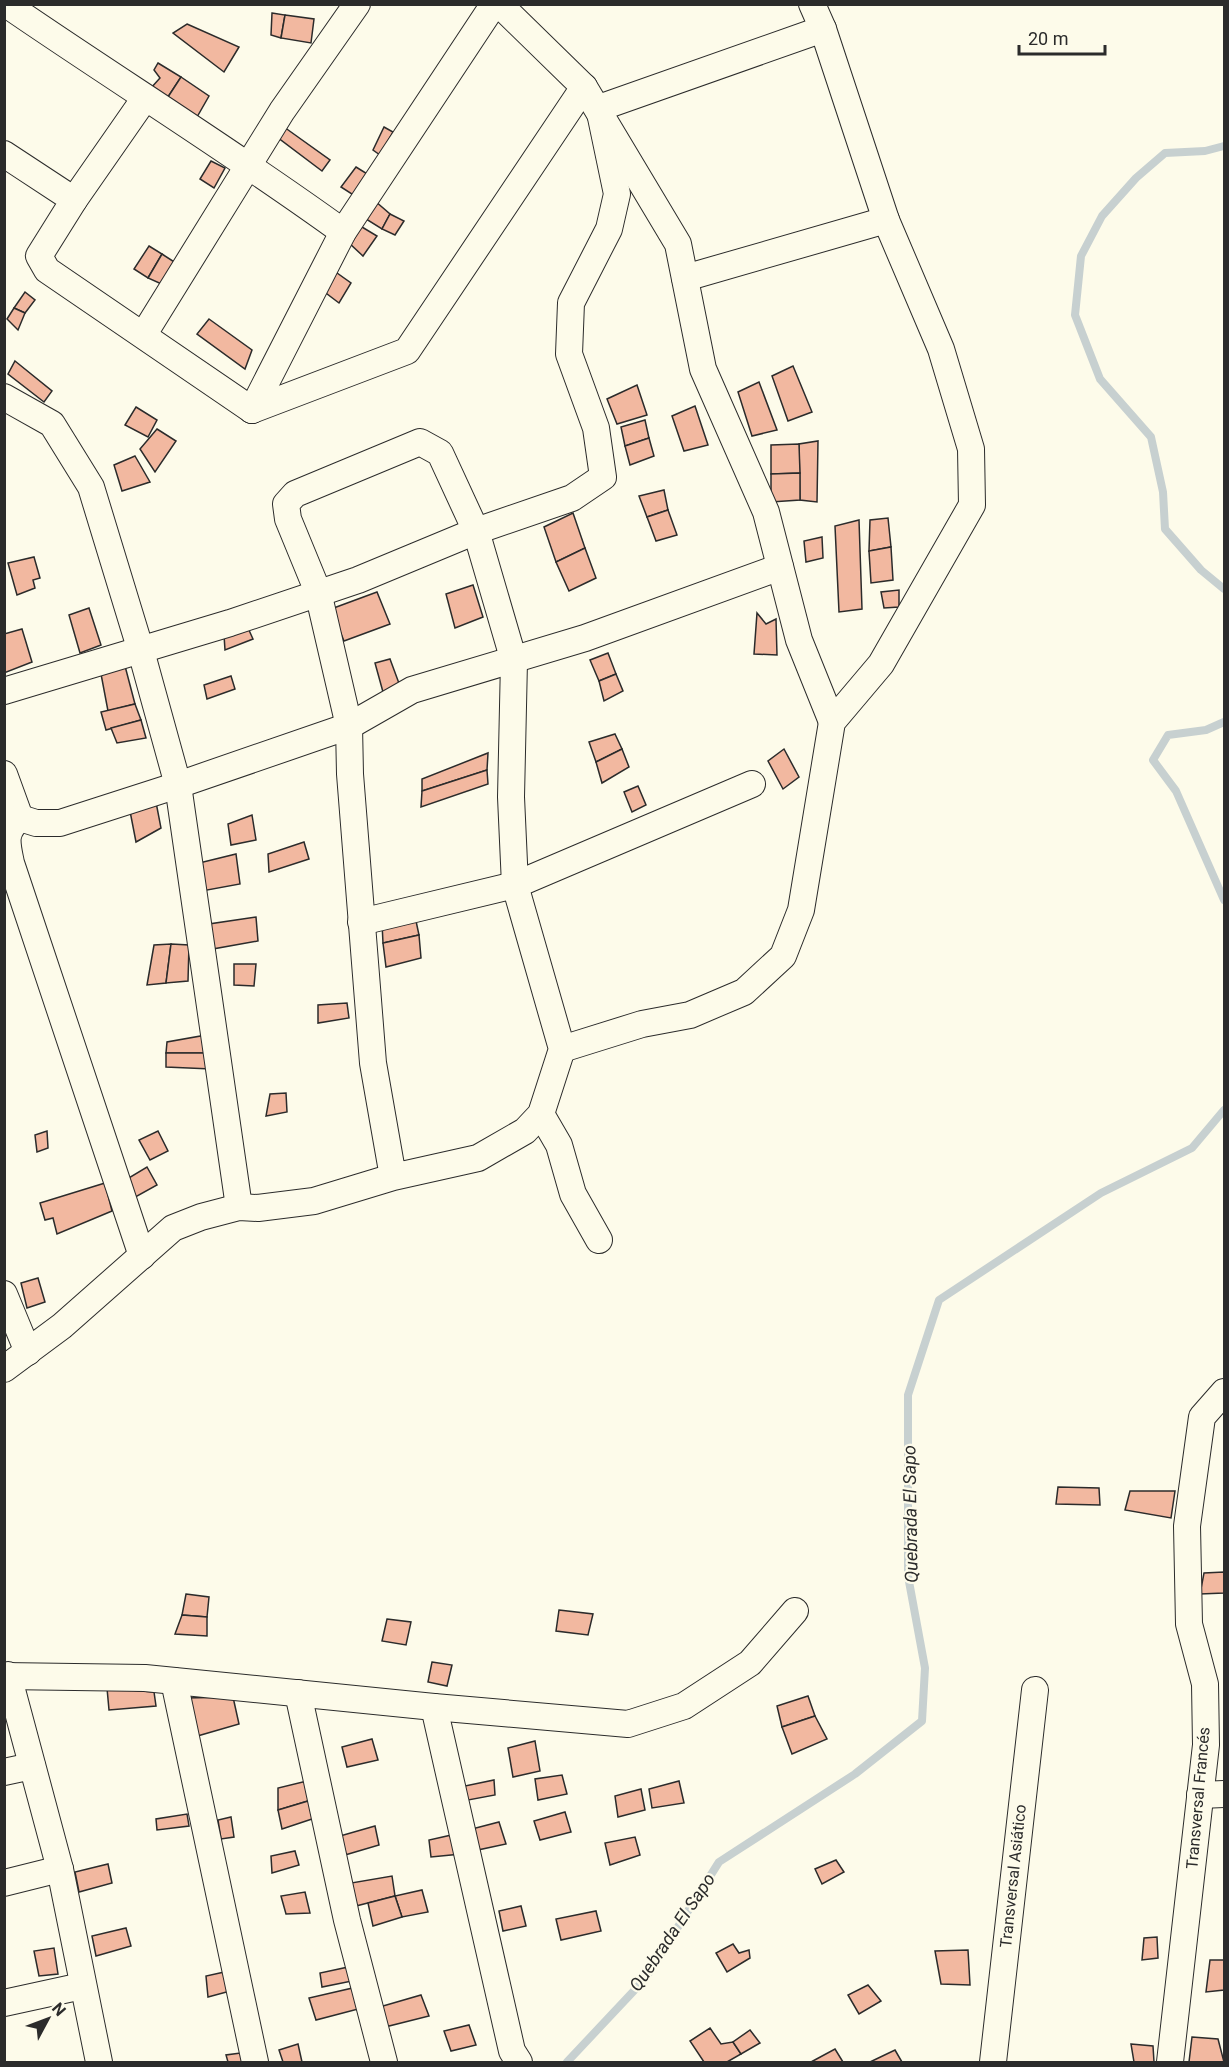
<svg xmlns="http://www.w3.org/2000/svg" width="1229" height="2067" font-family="Roboto,sans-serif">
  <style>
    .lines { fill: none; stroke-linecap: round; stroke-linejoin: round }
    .stream { stroke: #c7d0d0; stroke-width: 8 }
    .building { fill: #f2b8a0; stroke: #2b2b2b; stroke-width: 1.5 }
    .street-casing { stroke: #2b2b2b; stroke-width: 28 }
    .street { stroke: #fdfbea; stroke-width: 26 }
    .labels { text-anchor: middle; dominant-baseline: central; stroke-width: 4.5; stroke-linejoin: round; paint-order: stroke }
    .street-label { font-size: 16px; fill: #2b2b2b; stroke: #fdfbea }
    .water-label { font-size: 18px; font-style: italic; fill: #2b2b2b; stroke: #fdfbea }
  </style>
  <rect width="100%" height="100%" fill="#fdfbea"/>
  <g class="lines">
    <g class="stream">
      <path d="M1224 146 1205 151 1165 153 1136 178 1102 216 1081 256 1075 315 1100 379 1151 437 1163 492 1165 529 1201 570 1224 589"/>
      <path d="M1224 722 1206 730 1168 735 1153 760 1176 791 1224 900"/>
      <path d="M567 2062 645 1979 719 1862 855 1774 922 1721 925 1668 908 1576V1395L939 1300 1101 1193 1192 1148 1224 1110"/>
    </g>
  </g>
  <g class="building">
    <path d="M272 13 285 15 281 38 271 35Z"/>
    <path d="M285 15 314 19 311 43 281 38Z"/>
    <path d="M187 24 239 47 224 72 173 33Z"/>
    <path d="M158 63 181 77 166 100 151 88 160 78 154 70Z"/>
    <path d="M181 77 209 96 197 117 166 100Z"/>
    <path d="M284 127 330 160 322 171 277 137Z"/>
    <path d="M384 127 393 132 380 155 373 150Z"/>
    <path d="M211 161 225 168 214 188 200 179Z"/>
    <path d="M356 167 369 175 358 198 341 187Z"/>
    <path d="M375 201 390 214 382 229 366 219Z"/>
    <path d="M390 214 404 221 395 235 382 229Z"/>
    <path d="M357 224 377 236 363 256 348 242Z"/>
    <path d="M149 246 162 254 148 278 134 269Z"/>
    <path d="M162 254 179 265 166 286 148 278Z"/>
    <path d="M330 268 351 283 339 303 318 287Z"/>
    <path d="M25 292 35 300 25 313 14 308Z"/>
    <path d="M14 308 25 313 18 330 7 319Z"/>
    <path d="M209 319 252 350 245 369 197 334Z"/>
    <path d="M15 361 52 391 44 402 8 374Z"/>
    <path d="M793 366 812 412 788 421 772 376Z"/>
    <path d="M759 382 777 430 752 436 738 392Z"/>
    <path d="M637 385 647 415 617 424 607 399Z"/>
    <path d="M695 406 708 445 684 451 672 416Z"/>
    <path d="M136 407 157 420 148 437 125 425Z"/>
    <path d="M645 420 649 438 625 446 621 427Z"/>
    <path d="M157 429 176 441 155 472 140 449Z"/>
    <path d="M649 438 654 456 630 465 625 446Z"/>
    <path d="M818 441 817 502 800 500 799 444Z"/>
    <path d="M799 444 800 473 771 474V445Z"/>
    <path d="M135 456 150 482 122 491 114 465Z"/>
    <path d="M800 473V500L771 502V474Z"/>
    <path d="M664 490 668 510 647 517 639 496Z"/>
    <path d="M668 510 677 535 656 541 647 517Z"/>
    <path d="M573 513 585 548 556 562 544 527Z"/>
    <path d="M888 518 891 547 869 551 870 520Z"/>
    <path d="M859 520 862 609 839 612 835 526Z"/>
    <path d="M822 537 823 558 806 562 804 541Z"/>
    <path d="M891 547 893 580 871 583 869 551Z"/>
    <path d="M585 548 596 578 569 591 556 562Z"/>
    <path d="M34 557 40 578 33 580 35 588 17 595 8 563Z"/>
    <path d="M473 585 483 617 455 628 446 594Z"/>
    <path d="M899 590V607L884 608 881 592Z"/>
    <path d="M377 592 390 624 344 641 331 609Z"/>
    <path d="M89 608 101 645 80 653 69 615Z"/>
    <path d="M757 613 766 624 776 619 777 655 754 654Z"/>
    <path d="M248 628 253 639 225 650 224 635Z"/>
    <path d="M22 629 32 662 4 673V634Z"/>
    <path d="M608 653 616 674 599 681 590 660Z"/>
    <path d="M390 659 400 686 383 692 375 663Z"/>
    <path d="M125 666 135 704 108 711 101 674Z"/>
    <path d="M616 674 623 691 604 701 599 681Z"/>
    <path d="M231 676 235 689 207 699 204 685Z"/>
    <path d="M135 704 141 720 106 730 101 712Z"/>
    <path d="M141 720 146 738 117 743 111 728Z"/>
    <path d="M615 734 622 749 596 762 589 742Z"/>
    <path d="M622 749 629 767 602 783 596 762Z"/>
    <path d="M784 749 799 777 783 789 768 761Z"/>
    <path d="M488 753 487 770 422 791V779Z"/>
    <path d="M487 770 488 784 421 807 422 791Z"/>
    <path d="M638 786 646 805 632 812 624 792Z"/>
    <path d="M155 797 161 828 136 842 129 806Z"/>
    <path d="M252 815 256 840 231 845 228 824Z"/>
    <path d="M304 842 309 859 269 872 268 854Z"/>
    <path d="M236 854 240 884 202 891 195 864Z"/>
    <path d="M256 917 258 941 207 950 209 924Z"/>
    <path d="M416 921 419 935 383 943 382 923Z"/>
    <path d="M419 935 421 958 386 967 383 943Z"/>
    <path d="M171 944 166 983 147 985 154 945Z"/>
    <path d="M171 944 189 945 188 981 166 983Z"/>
    <path d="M234 964H256L254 986 234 985Z"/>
    <path d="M347 1003 349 1018 318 1023V1005Z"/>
    <path d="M212 1034 210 1053H166L167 1042Z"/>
    <path d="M166 1053H210L211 1069 166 1067Z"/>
    <path d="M286 1093 287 1112 266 1116 270 1094Z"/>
    <path d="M47 1131 48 1148 37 1152 35 1135Z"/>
    <path d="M158 1131 168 1151 150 1160 139 1140Z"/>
    <path d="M147 1167 157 1185 130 1200 122 1182Z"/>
    <path d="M105 1183 112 1211 57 1234 53 1218 45 1220 40 1203Z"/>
    <path d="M38 1278 45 1302 27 1308 21 1283Z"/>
    <path d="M1058 1487 1099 1488 1100 1505 1056 1504Z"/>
    <path d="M1130 1491H1175L1171 1518 1125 1510Z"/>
    <path d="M1224 1572V1593L1200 1594 1204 1573Z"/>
    <path d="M186 1594 209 1597 207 1617 182 1615Z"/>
    <path d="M559 1610 593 1614 588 1635 556 1631Z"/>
    <path d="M182 1615 207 1617V1636L175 1634Z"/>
    <path d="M387 1619 411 1622 406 1645 382 1641Z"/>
    <path d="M432 1662 452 1665 447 1686 428 1682Z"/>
    <path d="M107 1688 154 1692 156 1706 109 1710Z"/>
    <path d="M808 1696 815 1716 782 1727 777 1706Z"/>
    <path d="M233 1697 239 1724 194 1737 185 1698Z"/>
    <path d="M815 1716 827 1739 792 1754 782 1727Z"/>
    <path d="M372 1739 378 1760 347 1767 342 1747Z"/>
    <path d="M535 1741 540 1771 513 1777 508 1748Z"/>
    <path d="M562 1775 567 1794 538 1800 535 1779Z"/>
    <path d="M311 1780 308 1801 278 1810V1788Z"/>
    <path d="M494 1780 495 1795 463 1801 460 1787Z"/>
    <path d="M679 1781 684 1803 652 1808 649 1789Z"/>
    <path d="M641 1789 645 1810 618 1817 615 1796Z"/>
    <path d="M308 1801 315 1818 282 1829 278 1810Z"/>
    <path d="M565 1812 571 1832 540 1840 534 1821Z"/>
    <path d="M187 1814 189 1826 157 1830 156 1819Z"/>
    <path d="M231 1817 234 1837 221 1839 218 1820Z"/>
    <path d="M499 1822 506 1844 473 1851 468 1830Z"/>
    <path d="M375 1826 379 1845 345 1855 340 1836Z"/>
    <path d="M456 1834 461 1854 431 1857 429 1840Z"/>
    <path d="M635 1837 640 1855 610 1865 605 1843Z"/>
    <path d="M295 1851 299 1865 272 1873 271 1856Z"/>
    <path d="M836 1860 844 1872 822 1884 815 1869Z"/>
    <path d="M108 1864 112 1883 79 1892 75 1872Z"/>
    <path d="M392 1876 395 1896 356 1906 351 1883Z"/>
    <path d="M422 1890 428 1912 402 1917 395 1896Z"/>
    <path d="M305 1892 310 1913 286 1914 281 1896Z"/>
    <path d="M395 1896 402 1917 373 1926 368 1903Z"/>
    <path d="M521 1906 526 1926 503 1931 499 1911Z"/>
    <path d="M596 1911 601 1931 561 1940 556 1919Z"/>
    <path d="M126 1928 131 1946 96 1956 92 1936Z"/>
    <path d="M1157 1937 1158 1958 1142 1960 1144 1938Z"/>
    <path d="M733 1944 739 1953 749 1950 750 1958 727 1972 716 1953Z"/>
    <path d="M54 1948 58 1974 39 1976 34 1951Z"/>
    <path d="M968 1950 970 1985 941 1984 935 1951Z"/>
    <path d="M1210 1960H1224V1990L1206 1992Z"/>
    <path d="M353 1966 357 1980 322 1987 320 1973Z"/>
    <path d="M229 1971 234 1990 208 1997 206 1976Z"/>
    <path d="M868 1985 881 2001 859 2014 848 1995Z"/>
    <path d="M357 1987 362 2008 316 2020 309 1998Z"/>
    <path d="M421 1995 429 2016 381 2028 376 2008Z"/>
    <path d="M469 2025 476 2045 451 2051 444 2031Z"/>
    <path d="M710 2028 721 2044 733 2042 741 2054 727 2062H704L690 2041Z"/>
    <path d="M750 2030 760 2043 741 2054 733 2042Z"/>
    <path d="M1192 2037 1218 2039 1224 2062H1189Z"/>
    <path d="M298 2044 302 2062H283L279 2050Z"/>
    <path d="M1131 2044 1153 2046 1154 2062H1134Z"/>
    <path d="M835 2049 843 2062H811Z"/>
    <path d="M895 2050 902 2062H870Z"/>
    <path d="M248 2052 251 2062H228L226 2055Z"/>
  </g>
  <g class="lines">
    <defs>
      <g id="street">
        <path d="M6 4C118 81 233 152 343 232"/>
        <path d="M499 4 584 87 678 244 703 369 766 512 799 640 832 722"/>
        <path d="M599 108 823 29"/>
        <path d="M4 154 74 200 39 256 47 270 252 410"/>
        <path d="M74 200 145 98"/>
        <path d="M685 278 886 220"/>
        <path d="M144 334 282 111 357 4"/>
        <path d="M4 397 52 424 91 487 141 651 178 785 239 1207"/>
        <path d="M252 410 407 351 584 87"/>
        <path d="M252 410 343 232 494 4"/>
        <path d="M4 691 230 623 358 580 476 531 572 498 603 477 596 428 569 354 571 303 609 229 617 194 599 108"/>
        <path d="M4 774 20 818C3 833 7 843 11 863L142 1256"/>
        <path d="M20 818 36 823H60L178 785 349 726 412 690 585 638 780 567"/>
        <path d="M361 922 515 885 752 784"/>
        <path d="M562 1049 642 1024 690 1015 744 992 783 956 801 910 832 722 881 664 972 505 971 449 941 349 886 220 823 29 812 4"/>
        <path d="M541 1114 559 1145 573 1194 599 1240"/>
        <path d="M4 1294 28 1352"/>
        <path d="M4 1369 62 1326 173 1228 201 1217 239 1207 258 1208 314 1201 393 1177 478 1158 525 1131 541 1114 562 1049 515 885 511 797 514 661 476 531 440 453 420 442 295 494 286 504 288 519 318 592 349 726 350 774 373 1063 393 1177"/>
        <path d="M8 1675 60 1869 99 2062"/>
        <path d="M4 1676 145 1678 434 1707 628 1724 684 1706 750 1663 795 1611"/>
        <path d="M174 1681 255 2062"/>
        <path d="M298 1693 347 1920 384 2062"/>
        <path d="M434 1707 512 2051 519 2062"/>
        <path d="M4 1772 32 1766"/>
        <path d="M1200 1795 1224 1794"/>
        <path d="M4 1883 60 1869"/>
        <path d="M4 2003 82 1986"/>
        <path d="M993 2062 1035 1690"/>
        <path d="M1170 2062 1206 1745 1205 1684 1189 1624 1187 1526 1202 1417 1224 1392"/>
      </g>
    </defs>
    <use href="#street" class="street-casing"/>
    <use href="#street" class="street"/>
  </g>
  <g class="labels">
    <g class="street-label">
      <text transform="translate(1198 1798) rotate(-85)">Transversal Francés</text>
      <text transform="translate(1013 1876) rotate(-84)">Transversal Asiático</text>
    </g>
    <g class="water-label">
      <text transform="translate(910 1514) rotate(-91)">Quebrada El Sapo</text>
      <text transform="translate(672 1932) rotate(-56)">Quebrada El Sapo</text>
    </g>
  </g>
  <rect width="1229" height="2067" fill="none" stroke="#2b2b2b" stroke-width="12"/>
  <g transform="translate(48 2019) rotate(49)" stroke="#fdfbea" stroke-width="4.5" paint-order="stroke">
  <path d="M0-4.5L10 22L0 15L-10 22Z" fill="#2b2b2b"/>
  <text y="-9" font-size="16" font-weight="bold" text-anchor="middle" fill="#2b2b2b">N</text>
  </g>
  <path d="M1019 45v9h86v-9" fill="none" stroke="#2b2b2b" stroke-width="3"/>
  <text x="1028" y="45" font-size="18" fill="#2b2b2b" stroke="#fdfbea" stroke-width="4.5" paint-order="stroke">20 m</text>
</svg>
